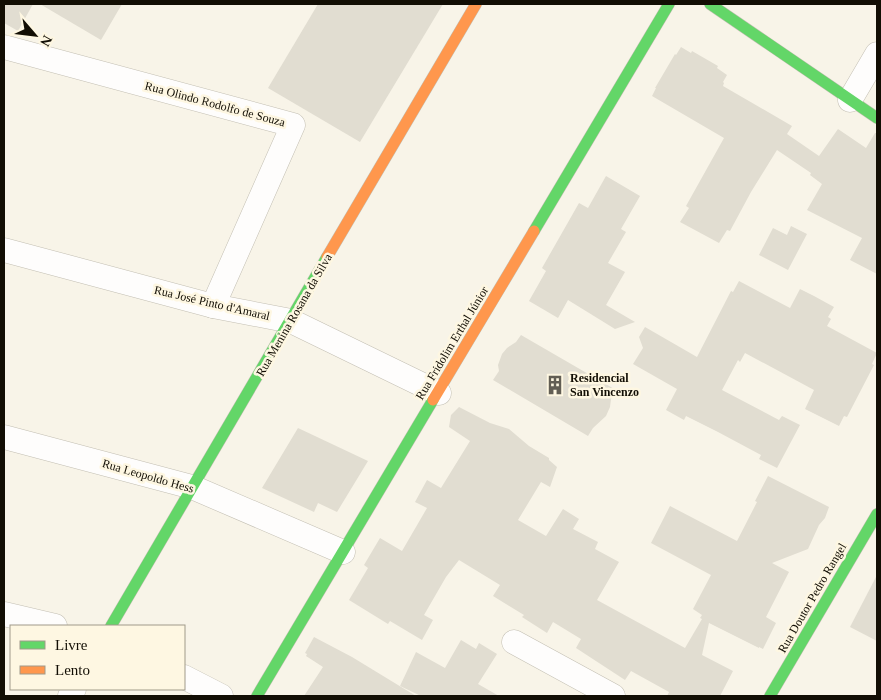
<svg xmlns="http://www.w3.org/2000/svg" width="881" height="700" font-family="'Times New Roman',serif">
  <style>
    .building { fill: #e1ddd1 }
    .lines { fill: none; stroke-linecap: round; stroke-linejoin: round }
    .street-casing { stroke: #c3bfb3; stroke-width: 25 }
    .fast-casing { stroke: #c3bfb3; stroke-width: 12 }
    .slow-casing { stroke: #c3bfb3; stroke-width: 12 }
    .street { stroke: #fefdfc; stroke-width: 24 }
    .fast { stroke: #63d668; stroke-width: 11 }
    .slow { stroke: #ff974d; stroke-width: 11 }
    .labels { text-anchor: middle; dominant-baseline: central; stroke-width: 5; stroke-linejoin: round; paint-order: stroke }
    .street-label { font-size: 12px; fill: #120e04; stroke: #fef7e2 }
    .poi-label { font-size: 12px; font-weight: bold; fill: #120e04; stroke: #fef7e2; text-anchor: start }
  </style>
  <rect width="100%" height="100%" fill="#f8f4e8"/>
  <g class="building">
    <path d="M4 4H33L18 31 4 23Z"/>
    <path d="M40 4H122L101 40Z"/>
    <path d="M318 4H443L360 142 268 88Z"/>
    <path d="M681 47 691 53 692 51 718 66 717 68 727 75 723 82 724 83 723 86 792 126 787 134 819 156 838 129 866 148 875 133H877V274L850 260 862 238 807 210 822 184 810 175 811 173 777 150 751 192 730 231 727 230 719 243 680 222 689 208 686 206 724 138 652 96 656 88H655L675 54 676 55Z"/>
    <path d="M606 176 640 196 621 229 626 232 608 263 625 272 606 305 635 322 615 329 568 300 558 318 529 301 546 271 542 268 579 203 588 208Z"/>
    <path d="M791 226 807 234 788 270 759 255 773 228 787 235Z"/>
    <path d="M739 281 790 308 800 289 814 296 834 307 828 317 831 319 827 326 877 353 872 364 874 365 847 417 844 416 839 426 805 409 814 390 745 353 740 362 738 360 722 390 779 420 782 416 800 425 777 468 759 459 761 455 718 432 686 416 684 420 666 410 677 389 633 364 643 348 639 337 645 327 697 357 731 291 733 292Z"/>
    <path d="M521 335 616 390 611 399 610 407 606 416 593 428 588 436 493 380 499 371 498 365 502 354 507 348 516 342Z"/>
    <path d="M459 407 490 423 509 429 529 446 549 458V460L557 467 550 487 541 482 518 520 546 536 563 509 579 519 573 529 598 542 595 549 619 562 597 600 685 648 702 619 700 618 702 615 693 609 711 575 651 543 670 506 737 541 757 502 755 501 768 476 829 507 825 518 819 525 808 549 772 563 789 572 766 617 776 623 763 649 759 647V648L709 623 702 655 733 671 720 696H667L669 692 631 671 625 680 576 648 581 639 553 622 547 633 522 617 524 615 493 596 500 585 459 560 446 577 424 615 433 620 422 640 390 621 388 624 349 600 368 568 364 565 380 538 402 551 427 508 415 502 427 480 441 488 470 441 449 427 451 415Z"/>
    <path d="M298 428 368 461 337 512 318 503 314 512 262 488Z"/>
    <path d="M877 575V641L850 627Z"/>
    <path d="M314 637 352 657 416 696H304L323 667 306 656 307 654 305 653Z"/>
    <path d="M461 640 476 649 479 643 497 654 478 684 499 696H421L400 686 416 652 445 668Z"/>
  </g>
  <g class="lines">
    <defs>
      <g id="street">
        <path d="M4 47 293 125 213 306"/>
        <path d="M850 100 877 54"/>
        <path d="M4 250 213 306 291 321 439 393"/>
        <path d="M4 437 192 487 343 552"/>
        <path d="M4 614 55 626"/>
        <path d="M514 642 613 696"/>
        <path d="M184 677 221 696"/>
        <path d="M70 696 74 689"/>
      </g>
      <g id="fast">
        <path d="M710 4 877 118"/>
        <path d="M534 231 669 4"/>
        <path d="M111 626 327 257"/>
        <path d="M257 696 433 400"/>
        <path d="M770 696 877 514"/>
      </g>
      <g id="slow">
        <path d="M327 257 476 4"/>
        <path d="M433 400 534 231"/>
      </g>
    </defs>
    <use href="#street" class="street-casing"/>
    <use href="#fast" class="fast-casing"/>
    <use href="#slow" class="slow-casing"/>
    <use href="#street" class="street"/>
    <use href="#fast" class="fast"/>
    <use href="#slow" class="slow"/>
  </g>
  <defs>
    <symbol id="building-bare" viewBox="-9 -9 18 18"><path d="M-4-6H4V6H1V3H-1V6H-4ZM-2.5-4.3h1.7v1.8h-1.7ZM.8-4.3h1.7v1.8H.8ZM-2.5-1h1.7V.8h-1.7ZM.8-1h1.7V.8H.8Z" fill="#625e54" stroke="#fef7e2" stroke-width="2.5" paint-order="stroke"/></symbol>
  </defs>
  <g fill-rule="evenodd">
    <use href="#building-bare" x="541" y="371" width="28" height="28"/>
  </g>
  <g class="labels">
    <g class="street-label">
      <text transform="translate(215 104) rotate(15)">Rua Olindo Rodolfo de Souza</text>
      <text transform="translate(212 303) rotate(13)">Rua José Pinto d'Amaral</text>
      <text transform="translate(294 315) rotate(-60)">Rua Menina Rosana da Silva</text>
      <text transform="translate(452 343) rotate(-59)">Rua Fridolim Erthal Júnior</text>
      <text transform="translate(148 476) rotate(16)">Rua Leopoldo Hess</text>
      <text transform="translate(812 598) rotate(-60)">Rua Doutor Pedro Rangel</text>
    </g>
    <g class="poi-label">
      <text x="570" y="378">Residencial<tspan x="570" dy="14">San Vincenzo</tspan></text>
    </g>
  </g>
  <rect width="881" height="700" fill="none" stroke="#120e04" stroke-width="10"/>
  <rect x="10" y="625" width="175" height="65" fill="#fef7e2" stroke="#a09a89"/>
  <rect x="20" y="641" width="25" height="8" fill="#63d668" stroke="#a09a89"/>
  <text x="55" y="650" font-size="15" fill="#120e04">Livre</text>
  <rect x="20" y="666" width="25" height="8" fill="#ff974d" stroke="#a09a89"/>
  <text x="55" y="675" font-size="15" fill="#120e04">Lento</text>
  <g transform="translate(35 35) rotate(118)" stroke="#fef7e2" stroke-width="4" paint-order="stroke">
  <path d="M0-4L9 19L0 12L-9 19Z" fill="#120e04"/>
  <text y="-8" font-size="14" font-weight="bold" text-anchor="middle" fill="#120e04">N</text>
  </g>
</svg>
